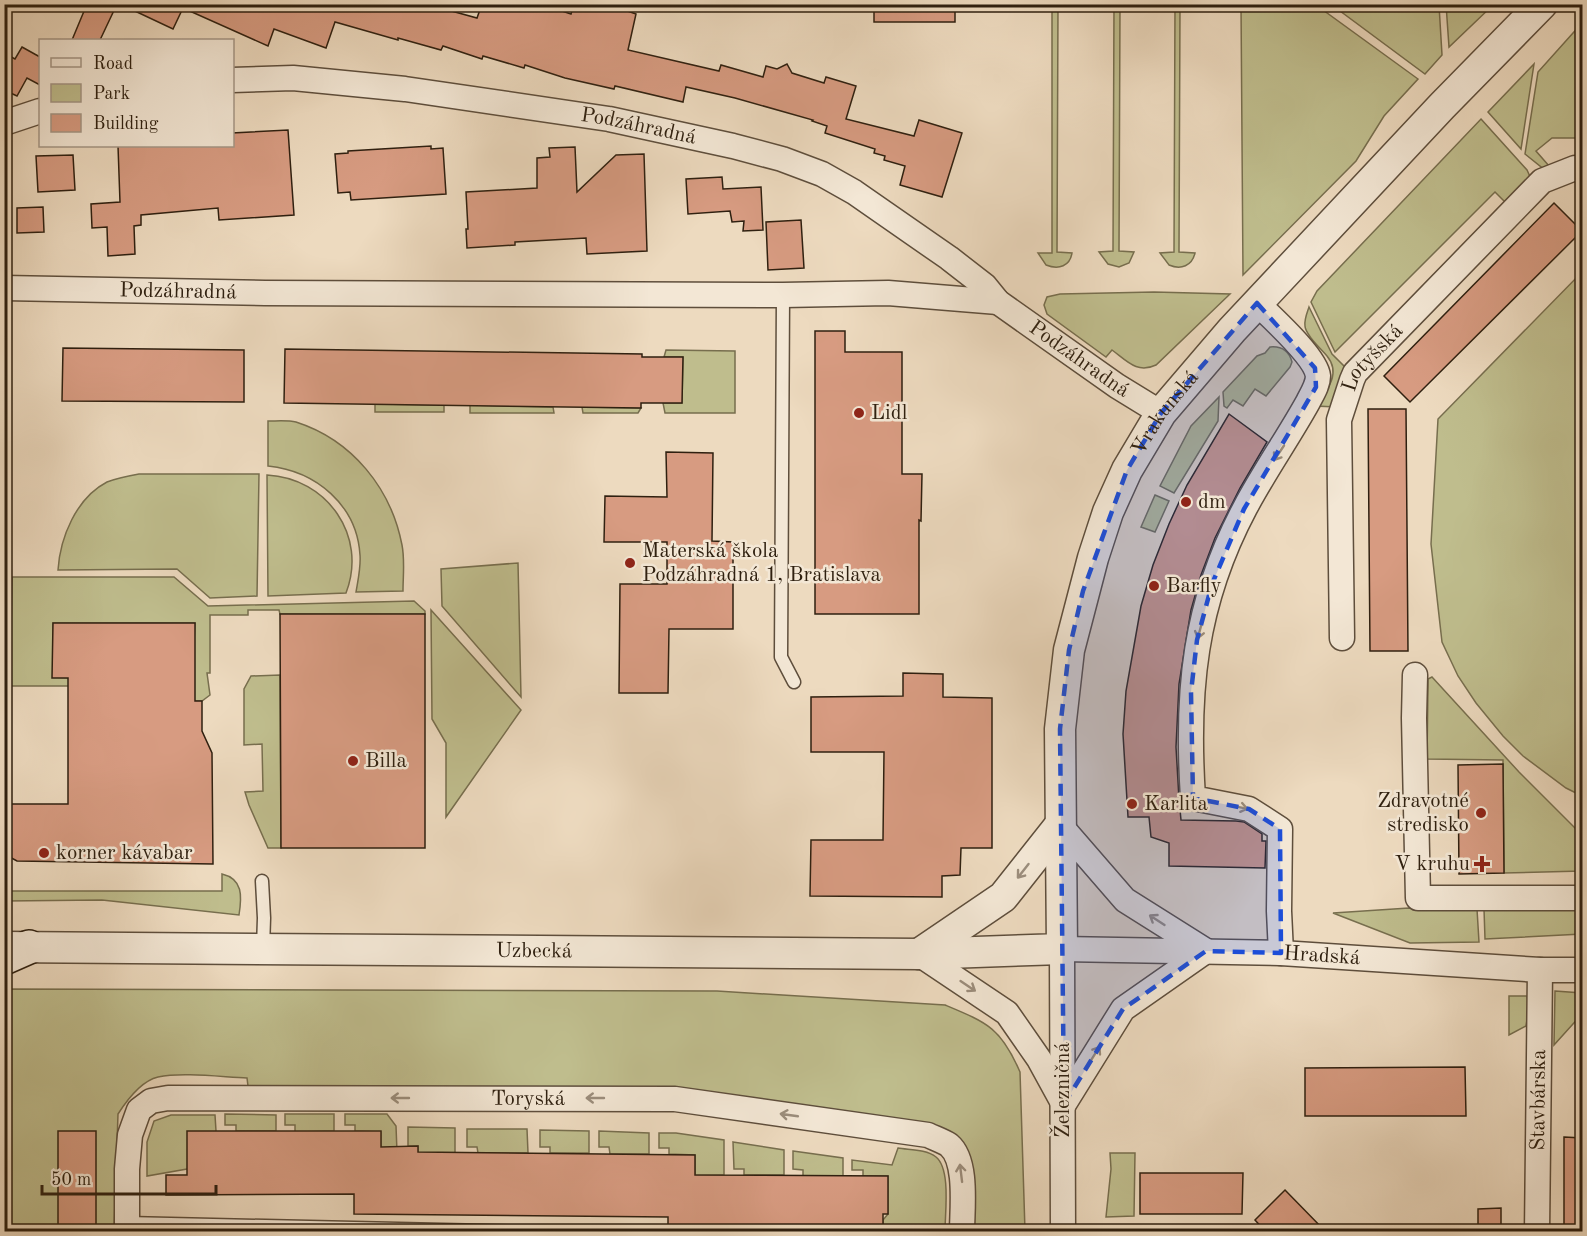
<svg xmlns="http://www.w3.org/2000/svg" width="1587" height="1236" font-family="'Old Standard TT',serif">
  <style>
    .green { fill: #bfbd8d; stroke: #776e4e; stroke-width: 1.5 }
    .building { fill: #d79b81; stroke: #2f2010; stroke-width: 1.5 }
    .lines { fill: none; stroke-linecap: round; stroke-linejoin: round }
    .service-casing { stroke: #5e4e3c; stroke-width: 15 }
    .minor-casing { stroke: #5e4e3c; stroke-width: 27 }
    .tertiary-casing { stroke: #5e4e3c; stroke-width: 33 }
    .secondary-casing { stroke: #2f2010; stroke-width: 36 }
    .service { stroke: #f3e7d5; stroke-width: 12 }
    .minor { stroke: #f3e7d5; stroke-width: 24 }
    .tertiary { stroke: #f3e7d5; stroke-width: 30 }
    .secondary { stroke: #f3e7d5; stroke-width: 33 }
    .oneway { stroke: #9b8d7c }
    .marked { fill: #1d4ed8; fill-opacity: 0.2; stroke: #1d4ed8; stroke-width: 4.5; stroke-dasharray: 12 8; stroke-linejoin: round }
    .poi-dot { fill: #8f2418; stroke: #f3e7d5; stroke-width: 2 }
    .labels { text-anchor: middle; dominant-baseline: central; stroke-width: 5; stroke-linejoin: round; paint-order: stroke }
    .street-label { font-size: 21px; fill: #2f2010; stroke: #f3e7d5 }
    .poi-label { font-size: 21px; fill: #2f2010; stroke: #f3e7d5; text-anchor: start }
  </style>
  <rect width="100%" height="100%" fill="#eddabf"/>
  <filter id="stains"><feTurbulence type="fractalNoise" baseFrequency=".00333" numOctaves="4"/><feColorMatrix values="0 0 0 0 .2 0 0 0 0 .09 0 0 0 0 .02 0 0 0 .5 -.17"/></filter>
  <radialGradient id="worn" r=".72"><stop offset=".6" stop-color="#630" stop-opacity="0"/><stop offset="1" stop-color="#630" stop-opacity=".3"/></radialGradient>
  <g class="green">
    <path d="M1446 4H1493V5L1449 47Z"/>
    <path d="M1052 5H1058L1057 252 1072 253C1070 266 1059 270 1046 265L1038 253H1052Z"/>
    <path d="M1114 5H1120L1119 251 1134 252 1129 263 1119 267 1108 264 1099 252 1113 251Z"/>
    <path d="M1175 5H1180L1179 252 1195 253C1192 266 1181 270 1169 265L1160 253 1174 252Z"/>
    <path d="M1241 5H1316L1418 79 1384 116 1356 161 1243 275Z"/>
    <path d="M1332 5H1439L1442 55 1425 74Z"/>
    <path d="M1582 23V138H1552L1536 151 1550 167 1545 170 1525 154 1538 72Z"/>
    <path d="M1534 64 1521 149 1488 112Z"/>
    <path d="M1481 119 1527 170 1532 181 1508 205 1495 192 1335 352 1311 302 1317 291Z"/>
    <path d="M1582 272V796L1566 788 1523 756 1503 736 1476 703 1458 676 1442 642 1431 544 1438 419Z"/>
    <path d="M1154 292 1230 294 1156 365C1137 374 1127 361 1112 350L1106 357 1047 314 1044 305 1047 297 1060 294Z"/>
    <path d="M1309 307 1332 354 1348 370 1337 407 1315 406C1326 392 1342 374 1327 356 1322 350 1316 345 1311 338 1309 335 1305 330 1305 326 1304 320 1307 313 1309 307Z"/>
    <path d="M1270 347C1281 346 1289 351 1292 362L1290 367 1266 396 1255 389 1243 406 1233 400 1227 408 1224 406 1223 392 1257 356 1265 353Z"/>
    <path d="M666 350 735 351V413H665L663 403H682L683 357H664Z"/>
    <path d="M1219 397 1218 421 1174 493 1160 486 1191 426Z"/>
    <path d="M375 404 444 405V412H375Z"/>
    <path d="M470 405 553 407 554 413H470Z"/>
    <path d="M582 407 641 408 638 413H583Z"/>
    <path d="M268 421C277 421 288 420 296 422 352 440 391 488 402 545 405 560 403 576 403 591L356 592C358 580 361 567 360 555 357 505 316 471 268 466Z"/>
    <path d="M139 474H259L257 596 210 598 177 569 58 570C60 538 76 498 107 482 117 478 128 476 139 474Z"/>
    <path d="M267 475C327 478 368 536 346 593L268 596Z"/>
    <path d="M1155 495 1169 501 1155 532 1141 527Z"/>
    <path d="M518 563 521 697 442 606 441 569Z"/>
    <path d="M12 577H174L208 606 414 601 425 611V614H280L279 610H248V615H210V673H207L210 695 202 701H191L195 623H53V677L74 678 89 686H10Z"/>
    <path d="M431 610 521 710 446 817V743L432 719Z"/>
    <path d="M280 675 281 848H268L249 805 245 792 263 791 262 744 244 745V689L251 676Z"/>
    <path d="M1432 677 1519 772 1582 835V871L1504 873 1503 760 1427 759 1428 685V679Z"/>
    <path d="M222 874C243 879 242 896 239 915L102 900 5 901V891H222Z"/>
    <path d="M1409 908 1477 909 1479 942 1410 943 1333 913Z"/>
    <path d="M1582 908V934L1485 939 1484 909Z"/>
    <path d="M5 989 717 991 945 1005C988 1023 1001 1028 1020 1072L1025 1231H973C973 1198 982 1153 949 1132 944 1129 937 1127 932 1125L676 1088 248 1086 247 1078C222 1077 182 1072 158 1077 141 1081 127 1100 118 1114L114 1231 5 1232Z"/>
    <path d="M1555 991 1582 993V1014L1554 1045Z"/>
    <path d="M1509 996H1527L1529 1007 1526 1026 1509 1035Z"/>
    <path d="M225 1114 276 1115V1131H236V1125H225Z"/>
    <path d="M285 1114H334V1131L295 1132V1125H285Z"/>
    <path d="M345 1114H387L396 1126 397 1152H381V1132L355 1131V1125H345Z"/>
    <path d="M171 1115H215L216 1131 187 1169 147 1176V1142L154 1121Z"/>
    <path d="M408 1127 455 1128V1153H418V1146H408Z"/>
    <path d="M467 1129H527L528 1153H478L477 1147H467Z"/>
    <path d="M540 1130 589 1131V1153H550V1147H540Z"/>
    <path d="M599 1131 649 1133V1154H610L609 1147H599Z"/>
    <path d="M659 1133H676L724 1140V1175H695V1155L669 1154V1148H659Z"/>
    <path d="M733 1142 784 1150V1175H744V1169H734Z"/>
    <path d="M898 1148C909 1150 926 1149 936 1157 951 1169 945 1213 945 1231H883V1220L888 1214V1176H863V1170H852V1160L892 1165Z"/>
    <path d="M793 1151 843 1158V1176H803V1170L793 1169Z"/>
    <path d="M1110 1153H1135L1134 1216 1106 1217 1111 1169Z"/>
  </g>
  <g class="building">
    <path d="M87 4H117L100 40H72Z"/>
    <path d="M120 4H426L477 18 482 4H541L571 14 574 4H608L636 14 628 50 719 71 721 65 763 77 766 66 777 69 787 64 792 73 824 83 826 77 856 86 846 119 914 136 919 120 962 133 942 197 900 185 905 166 884 160 885 156 874 153 875 149 825 133 827 126 812 121 813 120 735 98 686 87 683 102 615 86 614 89 565 78 525 65 524 68 483 56 482 59 443 46 441 50 398 38V40L335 22 326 48 274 29 268 46 183 8 173 29Z"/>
    <rect x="874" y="4" width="81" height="18"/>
    <path d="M22 47 40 57V85L27 78 17 96 4 90V53L15 59Z"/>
    <path d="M288 130 294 215 219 220 218 208 141 215V225L134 226 135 254 108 256 107 227 92 228 91 204 120 202 118 146H232V133Z"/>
    <path d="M431 146V149L443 148 446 194 351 200 350 192 338 193 335 154 348 153V151Z"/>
    <path d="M575 147 577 192 616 155 644 154 647 251 587 254 586 238 515 242V245L467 248 466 229H468L466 192 537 188V158L550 157 549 148Z"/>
    <path d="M73 155 75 190 38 192 36 156Z"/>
    <path d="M722 177 723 189 761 187 763 230 743 231 744 221 732 222 730 211 688 214 686 179Z"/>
    <path d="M1554 203 1582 231 1410 402 1384 376Z"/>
    <path d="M43 207 44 232 17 233V208Z"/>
    <path d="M801 220 804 268 768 270 766 222Z"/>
    <path d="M815 331H845V352H902V474H922L921 521 919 520V614H815Z"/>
    <path d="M63 348 244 350V402L62 401Z"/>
    <path d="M285 349 642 354V357H683L682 403H641V408L284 403Z"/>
    <path d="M1368 409H1406L1408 651H1370Z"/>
    <path d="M1229 414 1267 442 1240 488 1215 538 1201 575 1191 610 1179 684 1176 747 1179 799 1181 820 1236 821 1244 822 1262 834V841H1266L1265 868 1169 866V843L1151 837 1149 817H1128L1123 734 1126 691 1141 606 1153 565 1169 524 1187 485Z"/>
    <path d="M666 452 713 453 712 541 733 542V629H669L668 693H619L620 584H667V542H604L605 496 667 497Z"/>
    <path d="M280 614H425V848H281Z"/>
    <path d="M53 623H195V701H202V731L212 753 213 864 17 861 4 854V804H68V678H52Z"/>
    <path d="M903 673 943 674V697L992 698V848H961L960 875 942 876V897L810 896 811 840H883L884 752H811V697L903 696Z"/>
    <path d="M1503 764 1504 873 1459 874 1458 765Z"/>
    <path d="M1465 1067 1466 1116H1305V1068Z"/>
    <rect x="58" y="1131" width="38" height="101"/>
    <path d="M187 1131H381V1147L418 1146V1152L695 1155V1175L888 1176V1214H883V1232H668V1217L354 1214V1194L166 1195V1175H187Z"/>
    <path d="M1564 1137 1582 1138V1232H1564Z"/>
    <path d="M1140 1173H1243L1242 1214H1140Z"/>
    <path d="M1285 1190 1326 1232H1266L1255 1220Z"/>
    <path d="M1501 1208V1232H1478V1209Z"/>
  </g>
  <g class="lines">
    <defs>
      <g id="service">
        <path d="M783 295 781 657 794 682"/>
        <path d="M262 881 264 918 263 948"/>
        <path d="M127 1223 527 1232"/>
      </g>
      <g id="minor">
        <path id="s1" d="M232 80 293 78 405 89 609 119 733 146 782 159 822 174 854 192 949 258 985 286 998 302 1117 386 1161 413"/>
        <path d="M4 123 40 111"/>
        <path id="s2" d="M4 288 265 293 783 295 888 293 998 302"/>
        <path d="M1257 303C1271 317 1316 357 1318 376 1318 385 1312 394 1308 402 1288 438 1264 472 1245 508 1194 604 1186 692 1193 798L1249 809 1280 829 1279 911 1281 953"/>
        <path id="s3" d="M1342 638 1339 420 1352 380 1355 373 1542 181 1575 168H1582"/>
        <path d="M1415 675 1414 718 1418 898H1582"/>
        <path d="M1060 825 1125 900 1206 951"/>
        <path d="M919 954 1007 1013 1039 1059 1062 1101"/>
        <path d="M1064 1104 1123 1009 1206 951"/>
        <path id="s4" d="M127 1232V1169L130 1135 139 1110 151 1101 168 1098 675 1099 928 1135C934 1138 943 1141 949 1145 968 1161 962 1209 962 1232"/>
        <path id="s5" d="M1063 1232 1062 949 1281 953 1540 970H1582"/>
        <path id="s6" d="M1537 1232 1540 970"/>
      </g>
      <g id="tertiary">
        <path id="s7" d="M4 947 919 954 1062 949 1060 729 1069 650 1093 558 1108 512 1127 470 1161 413 1232 330 1442 106 1542 4"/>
        <path d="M919 954 1003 897 1060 825"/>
      </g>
      <path id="secondary" d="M4 958 29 947"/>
    </defs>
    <use href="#service" class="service-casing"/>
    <use href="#minor" class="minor-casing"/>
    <use href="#tertiary" class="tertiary-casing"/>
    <use href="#secondary" class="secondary-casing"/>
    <use href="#service" class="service"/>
    <use href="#minor" class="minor"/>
    <use href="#tertiary" class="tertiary"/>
    <use href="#secondary" class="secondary"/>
  </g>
  <defs><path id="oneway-shaft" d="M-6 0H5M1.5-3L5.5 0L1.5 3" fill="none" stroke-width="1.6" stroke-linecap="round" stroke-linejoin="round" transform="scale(1.5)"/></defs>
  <g class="oneway">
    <use href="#oneway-shaft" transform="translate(1279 453) rotate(124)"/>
    <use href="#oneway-shaft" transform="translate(1200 630) rotate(105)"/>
    <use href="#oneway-shaft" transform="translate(1239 807) rotate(12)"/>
    <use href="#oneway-shaft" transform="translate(1023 871) rotate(128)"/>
    <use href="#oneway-shaft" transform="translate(1157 920) rotate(-147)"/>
    <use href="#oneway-shaft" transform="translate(968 986) rotate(34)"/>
    <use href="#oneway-shaft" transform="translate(1095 1054) rotate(-58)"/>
    <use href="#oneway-shaft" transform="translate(400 1098) rotate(-180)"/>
    <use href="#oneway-shaft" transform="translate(595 1098) rotate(-180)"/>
    <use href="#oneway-shaft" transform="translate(789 1115) rotate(-172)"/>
    <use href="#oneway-shaft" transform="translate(961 1173) rotate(-97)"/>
  </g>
  <path class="marked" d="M1257 303 1315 368 1316 387 1244 509 1212 584 1197 640 1191 692 1193 798 1249 809 1280 829 1281 953 1206 951 1123 1009 1064 1104 1060 729 1069 650 1083 591 1127 470 1161 413Z"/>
  <g class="poi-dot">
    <circle cx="859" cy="413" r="6"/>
    <circle cx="1186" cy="502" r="6"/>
    <circle cx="630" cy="563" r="6"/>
    <circle cx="1154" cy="586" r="6"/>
    <circle cx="353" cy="761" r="6"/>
    <circle cx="1132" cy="804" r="6"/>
    <circle cx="1481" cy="813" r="6"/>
    <circle cx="44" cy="853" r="6"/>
    <path d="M1479 855h6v6h6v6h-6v6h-6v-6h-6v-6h6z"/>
  </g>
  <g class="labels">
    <g class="street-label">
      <text stroke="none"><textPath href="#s1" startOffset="410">Podzáhradná</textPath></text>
      <text stroke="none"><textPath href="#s2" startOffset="174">Podzáhradná</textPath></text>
      <text stroke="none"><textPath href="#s1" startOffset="918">Podzáhradná</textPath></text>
      <text stroke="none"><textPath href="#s3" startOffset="290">Lotyšská</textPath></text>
      <text stroke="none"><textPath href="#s7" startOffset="1616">Vrakunská</textPath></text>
      <text stroke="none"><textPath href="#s7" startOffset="530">Uzbecká</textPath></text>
      <text stroke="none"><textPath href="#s5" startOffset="543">Hradská</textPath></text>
      <text transform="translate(1063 1090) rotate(-90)">Železničná</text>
      <text stroke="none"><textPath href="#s4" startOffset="516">Toryská</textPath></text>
      <text stroke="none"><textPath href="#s6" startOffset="132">Stavbárska</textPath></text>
    </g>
    <g class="poi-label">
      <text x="871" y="413">Lidl</text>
      <text x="1198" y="502">dm</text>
      <text x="642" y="551">Materská škola<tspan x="642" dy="24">Podzáhradná 1, Bratislava</tspan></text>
      <text x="1166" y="586">Barfly</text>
      <text x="365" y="761">Billa</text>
      <text x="1469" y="801" text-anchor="end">Zdravotné<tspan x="1469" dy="24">stredisko</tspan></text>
      <text x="1144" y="804">Karlita</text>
      <text x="56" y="853">korner kávabar</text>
      <text x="1470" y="864" text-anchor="end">V kruhu</text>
    </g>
  </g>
  <rect width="1587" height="1236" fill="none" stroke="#eddabf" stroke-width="24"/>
  <rect x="6" y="6" width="1575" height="1224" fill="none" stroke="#2f2010" stroke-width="3"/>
  <rect x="12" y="12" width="1563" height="1212" fill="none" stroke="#2f2010" stroke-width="1.5"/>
  <rect x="39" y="39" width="195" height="108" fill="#f3e7d5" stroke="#a59786" stroke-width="1.5"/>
  <rect x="51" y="58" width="30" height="9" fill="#f3e7d5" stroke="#a59786" stroke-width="1.5"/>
  <text x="93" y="69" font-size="18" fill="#2f2010">Road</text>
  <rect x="51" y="84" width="30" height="18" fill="#bfbd8d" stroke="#a59786" stroke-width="1.5"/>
  <text x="93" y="99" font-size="18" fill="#2f2010">Park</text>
  <rect x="51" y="114" width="30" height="18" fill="#d79b81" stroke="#a59786" stroke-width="1.5"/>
  <text x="93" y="129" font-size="18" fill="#2f2010">Building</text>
  <path d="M42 1185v9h174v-9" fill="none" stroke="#2f2010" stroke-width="3"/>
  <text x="51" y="1185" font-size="18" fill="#2f2010" stroke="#f3e7d5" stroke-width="4.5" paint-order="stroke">50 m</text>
  <rect width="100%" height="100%" filter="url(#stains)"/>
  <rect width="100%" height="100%" fill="url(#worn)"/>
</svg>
